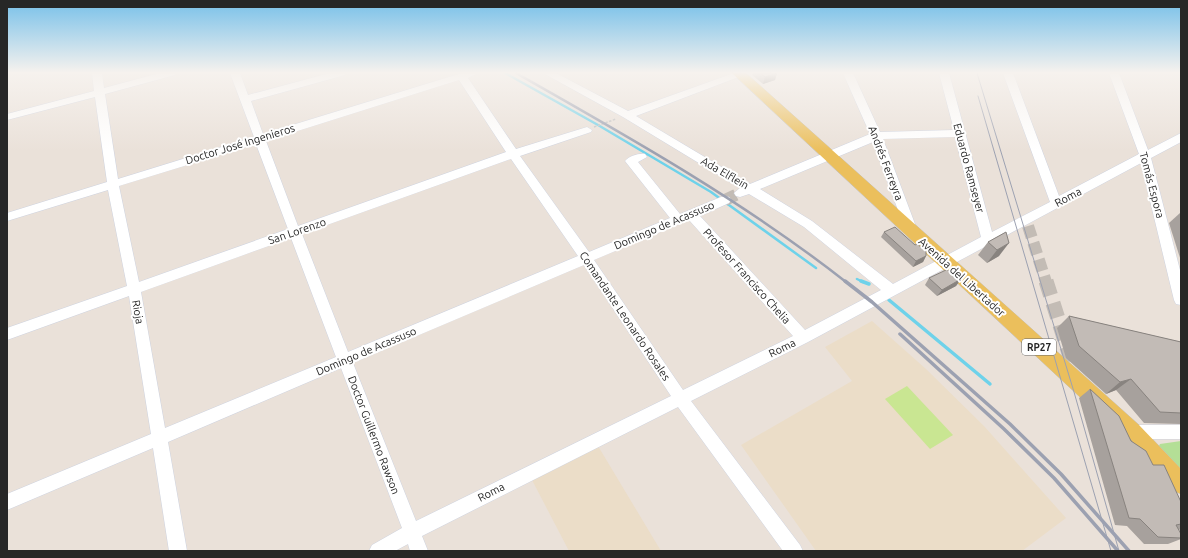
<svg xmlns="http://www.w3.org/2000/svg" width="1188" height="558" font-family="Ubuntu,sans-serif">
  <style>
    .education { fill: #ebddc8 }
    .green { fill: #b4df96 }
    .pitch { fill: #c9e692 }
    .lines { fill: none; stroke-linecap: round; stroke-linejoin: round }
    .stream-far1 { stroke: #6ed2ea; stroke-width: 2.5 }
    .stream { stroke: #6ed2ea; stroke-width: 3.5 }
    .minor-tunnel-far1 { stroke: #c3bcb5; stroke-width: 12; stroke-dasharray: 12 5.5; stroke-linecap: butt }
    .minor-tunnel { stroke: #c3bcb5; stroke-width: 15; stroke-dasharray: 15 8; stroke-linecap: butt }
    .minor-casing { stroke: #ced3e0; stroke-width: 1 }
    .major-casing { stroke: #c3c3c3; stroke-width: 1 }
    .path { stroke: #c3c3c3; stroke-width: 1.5; stroke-dasharray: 2.5 1.5; stroke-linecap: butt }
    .minor { fill: #fff; fill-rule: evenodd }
    .major { fill: #ebbf5c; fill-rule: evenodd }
    .tram { stroke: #9ca1b1; stroke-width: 1 }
    .rail-far1 { stroke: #9ca1b1; stroke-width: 2.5 }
    .rail { stroke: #9ca1b1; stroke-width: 3.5 }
    .wall { fill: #a7a19d }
    .shaded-wall { fill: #88837f }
    .building { fill: #c2bbb6; stroke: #88837f }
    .labels { text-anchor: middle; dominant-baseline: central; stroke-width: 4; stroke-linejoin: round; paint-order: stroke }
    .shield { fill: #fff; stroke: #686868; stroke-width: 1 }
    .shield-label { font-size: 10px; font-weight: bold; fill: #272727 }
    .street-label { font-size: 11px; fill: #272727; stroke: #fff }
  </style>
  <rect width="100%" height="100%" fill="#eae1d9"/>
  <g class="education">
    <path d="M872 321 926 369 984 426 1066 518 1022 551H816L741 445 852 381 825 347Z"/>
    <path d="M598 446 661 551H569L532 480Z"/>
  </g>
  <path class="green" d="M1181 441V472L1158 448 1160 444Z"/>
  <path class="pitch" d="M907 386 953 435 930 449 885 399Z"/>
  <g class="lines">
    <g class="stream-far1">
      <path d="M505 73 598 125 711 192 816 268"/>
      <path d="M857 279 863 282"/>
    </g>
    <g class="stream">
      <path d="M861 281 869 284"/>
      <path d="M889 300 990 384"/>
    </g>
    <g class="minor-tunnel-far1">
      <path d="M725 200 740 193"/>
      <path d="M1028 226 1046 282"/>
    </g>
    <path class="minor-tunnel" d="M1046 281 1073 366"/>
    <defs>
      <g id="minor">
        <path d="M92 73H102L104 88 160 73H177L175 75 105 94 118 179 254 137 230 73H240L248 95 330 73H347L345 75 251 101 263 134 462 73H478L468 78 516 149 587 127 592 130 591 132 520 156 589 252 670 218 625 161C629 156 639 153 645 154L647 157 638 162 680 214 721 197H729L731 200 729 203 700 216 805 330 881 290 804 227 749 194 740 197 736 196 734 193 740 188 623 117 543 73H556L628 111 734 73H749L636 116 750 184 870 134 843 73H853L880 132 954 130 939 73H949L992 232 1050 202 1003 73H1013L1059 196 1139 154 1109 73H1119L1148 150 1181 133V142L1151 158 1181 274V305L1176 304 1174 300 1141 163 808 342 691 401 800 545 803 551H783L678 407 422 536 428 551H410L408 544 395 551H369L372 545 402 528 341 368 168 442 187 551H169L153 448 7 510V494L151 434 129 296 7 340V328L127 286 108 190 7 221V213L107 182 95 97 7 120V114L94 91ZM459 80 506 152 298 226 266 141ZM955 137 981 237 893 284 812 221 760 189 873 142 906 232 908 235H916L918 232 883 139ZM256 144 288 229 139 282 119 186ZM511 159 578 256 348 352 302 234ZM689 220 793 336 683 390 594 260ZM291 238 336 357 165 428 141 292ZM584 265 671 396 416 521 353 363Z"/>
        <path d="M1132 425H1181V439H1132L1127 437 1124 432 1127 427Z"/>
      </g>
      <path id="major" d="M732 73H746L1139 425 1181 469V494L1174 491 1125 439Z"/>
    </defs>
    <use href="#minor" class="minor-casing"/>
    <use href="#major" class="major-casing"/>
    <path class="path" d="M594 127 616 119"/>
    <use href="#minor" class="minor"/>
    <use href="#major" class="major"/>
    <g class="tram">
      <path d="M977 73 1074 392 1119 551"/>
      <path d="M978 96 1111 551"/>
    </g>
    <path class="rail-far1" d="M516 73C629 137 743 201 846 282"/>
    <g class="rail">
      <path d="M845 281 872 302 1010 424 1061 474 1129 551"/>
      <path d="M900 334 1004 429 1054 478 1118 551"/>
    </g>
  </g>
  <g class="wall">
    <path d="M753 73H777L775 80 763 84 752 75Z"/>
    <path d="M1180 213H1181V261L1169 223Z"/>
    <path d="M884 232 926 256 923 262 913 267 881 237Z"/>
    <path d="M1006 232 999 256 987 263 978 255 988 242Z"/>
    <path d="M929 278 961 279 956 286 937 296 925 285Z"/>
    <path d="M1069 316 1181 342V424L1144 423 1116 390 1106 394 1066 358 1057 328Z"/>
    <path d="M1090 389 1181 502V529L1179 530 1181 534V539L1168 544H1144L1127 526 1115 525 1079 398Z"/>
  </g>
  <g class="shaded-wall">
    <path d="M777 73 775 80 763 84 765 77Z"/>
    <path d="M1009 243 999 256 987 263 997 250Z"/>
    <path d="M926 256 923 262 913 267 916 261Z"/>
    <path d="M961 279 956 286 937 296 942 290Z"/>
    <path d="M1131 379 1116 390 1106 394 1120 382Z"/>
  </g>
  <g class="building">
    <path d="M760 73H777L765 77Z"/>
    <path d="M895 227 915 245 917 244 926 251V256L916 261 884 232Z"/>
    <path d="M1006 232 1009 243 997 250 988 242Z"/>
    <path d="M946 270 952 271 961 279 942 290 929 278Z"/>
    <path d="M1069 316 1181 342V413L1160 412 1131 379 1120 382 1079 346Z"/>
    <path d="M1090 389 1119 416 1131 441 1146 451 1153 465H1164L1181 502V524L1176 525 1181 534V538L1158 537 1140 519 1129 518Z"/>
  </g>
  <linearGradient id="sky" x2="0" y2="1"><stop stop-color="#77c0e9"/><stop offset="0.48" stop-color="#f6f2ee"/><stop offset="1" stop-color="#f6f2ee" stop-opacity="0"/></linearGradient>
  <rect width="1188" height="151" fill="url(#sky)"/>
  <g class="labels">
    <rect class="shield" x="1022" y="339" width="34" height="16" rx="3"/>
    <g class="shield-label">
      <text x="1039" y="347">RP27</text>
    </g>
    <g class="street-label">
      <text transform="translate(240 144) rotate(-17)">Doctor José Ingenieros</text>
      <text transform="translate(886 163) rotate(69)">Andrés Ferreyra</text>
      <text transform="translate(969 168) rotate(75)">Eduardo Ramseyer</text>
      <text transform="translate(725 173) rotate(30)">Ada Elflein</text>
      <text transform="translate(1152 185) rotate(75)">Tomás Espora</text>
      <text transform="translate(1068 197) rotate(-28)">Roma</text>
      <text transform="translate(664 225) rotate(-23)">Domingo de Acassuso</text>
      <text transform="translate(297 231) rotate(-19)">San Lorenzo</text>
      <text transform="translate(747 276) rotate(48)">Profesor Francisco Chelia</text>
      <text transform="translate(962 277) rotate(42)">Avenida del Libertador</text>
      <text transform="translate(138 312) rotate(80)">Rioja</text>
      <text transform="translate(625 316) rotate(56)">Comandante Leonardo Rosales</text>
      <text transform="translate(782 348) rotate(-26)">Roma</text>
      <text transform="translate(366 351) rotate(-23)">Domingo de Acassuso</text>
      <text transform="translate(374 435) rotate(69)">Doctor Guillermo Rawson</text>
      <text transform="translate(491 492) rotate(-27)">Roma</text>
    </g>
  </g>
  <rect width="1188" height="558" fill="none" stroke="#272727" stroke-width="16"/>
</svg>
